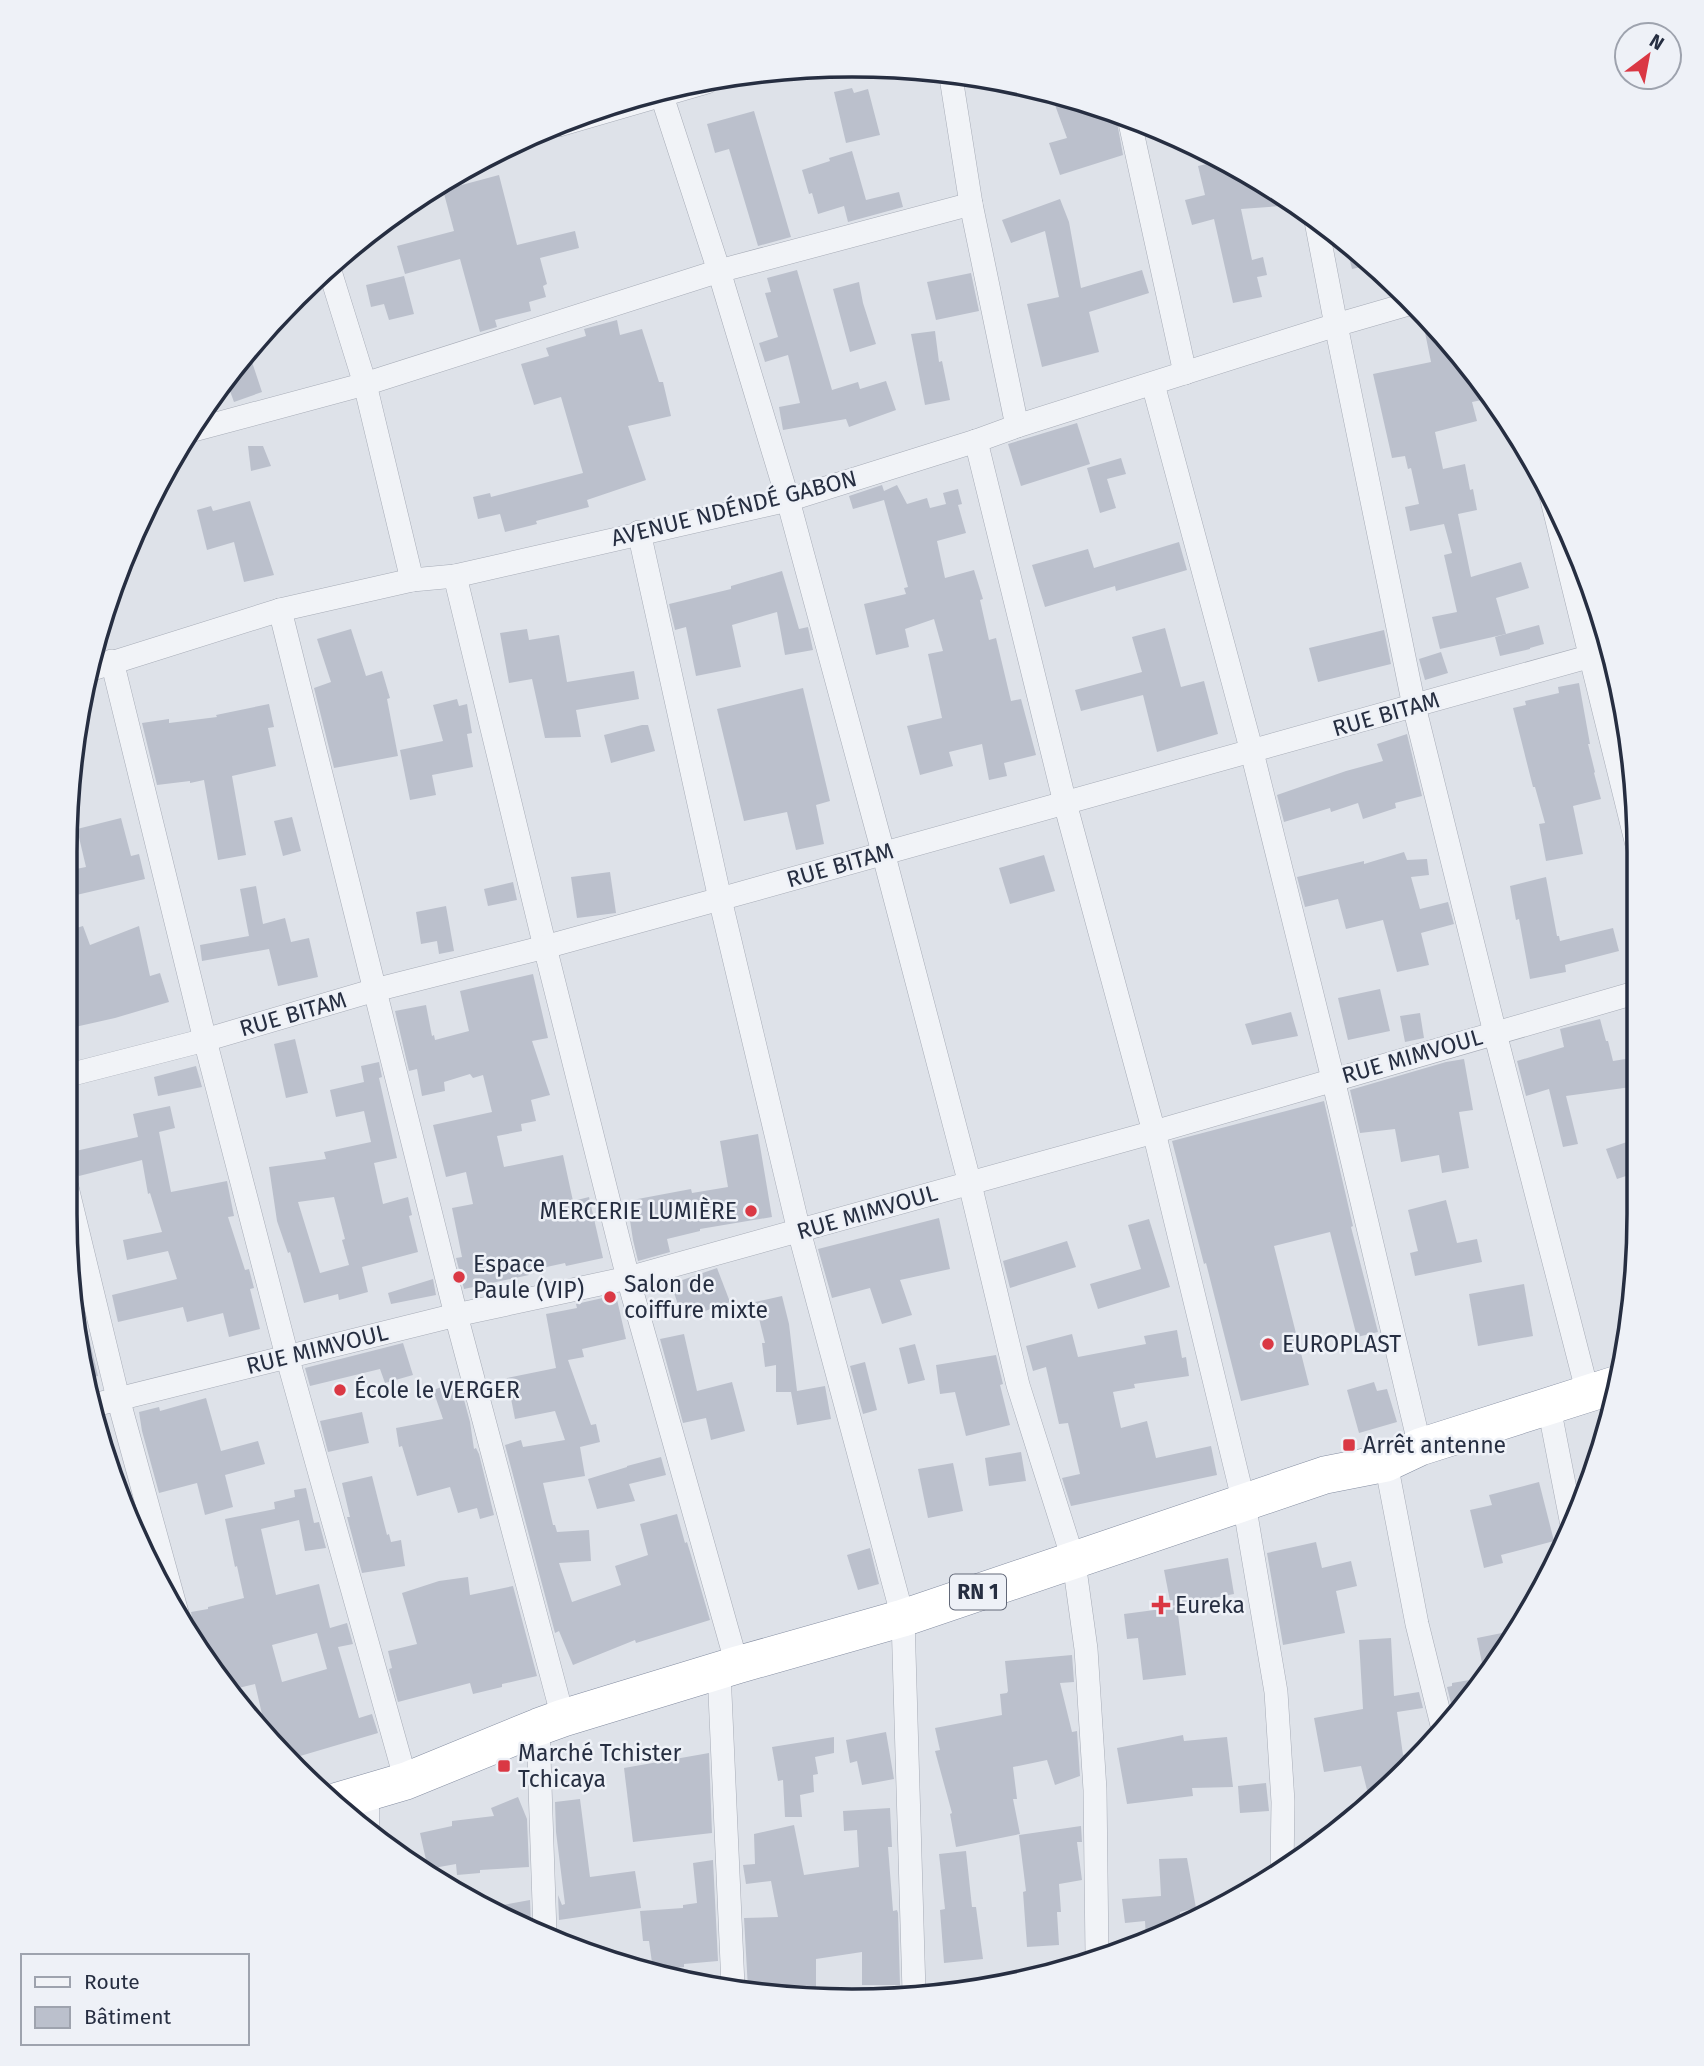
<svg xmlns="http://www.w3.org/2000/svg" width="1704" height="2066" font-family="'Fira Sans',sans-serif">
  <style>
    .building { fill: #bbc0cc; fill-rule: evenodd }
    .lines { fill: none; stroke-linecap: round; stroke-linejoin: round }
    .minor-casing { stroke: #a7acb7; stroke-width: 24 }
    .trunk-casing { stroke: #848da1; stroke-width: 38 }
    .minor { stroke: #f1f3f7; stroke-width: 23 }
    .trunk { stroke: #fff; stroke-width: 37 }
    .poi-dot { fill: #da3844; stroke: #eef1f7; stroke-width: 2.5 }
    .labels { text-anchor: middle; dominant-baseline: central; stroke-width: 5; stroke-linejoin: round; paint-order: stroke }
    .shield { fill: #eef1f7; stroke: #626878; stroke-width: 2 }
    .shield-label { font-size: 21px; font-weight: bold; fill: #262e41 }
    .street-label { font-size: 23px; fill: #262e41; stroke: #eef1f7 }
    .poi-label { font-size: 23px; fill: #262e41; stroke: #eef1f7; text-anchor: start }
    .rim { fill: none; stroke: #262e41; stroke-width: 3.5 }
  </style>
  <rect width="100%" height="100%" fill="#dee2e9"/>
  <g class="building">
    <path d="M852 88 854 93 868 89 880 135 846 143 834 92Z"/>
    <path d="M1051 94 1105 107 1115 111 1123 155 1060 175 1049 143 1067 138Z"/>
    <path d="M754 111 791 237 758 246 729 149 715 153 707 124Z"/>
    <path d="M852 151 866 200 899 192 903 207 848 222 844 206 818 214 812 193 809 194 802 170 830 161 829 158Z"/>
    <path d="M1224 160 1246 170 1294 205 1241 209 1252 260 1263 257 1267 275 1257 277 1262 297 1233 303 1214 219 1192 225 1185 200 1205 195 1198 166Z"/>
    <path d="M499 175 517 245 575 231 579 248 540 258 547 284 543 286 546 297 529 302 531 311 495 320 497 327 480 332 460 259 405 274 397 246 454 231 443 190Z"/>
    <path d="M1060 199 1069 222 1081 288 1142 270 1149 293 1089 312 1099 352 1042 367 1027 304 1059 297 1045 231 1011 243 1002 220Z"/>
    <path d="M1345 242 1371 260 1375 264 1352 269Z"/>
    <path d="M797 270 832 390 858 382 860 389 886 381 896 410 849 427 846 419 783 430 779 407 800 403 788 355 765 362 759 343 778 337 765 293 771 292 767 278Z"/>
    <path d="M971 273 979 311 936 320 927 282Z"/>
    <path d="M404 276 414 314 389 320 384 304 371 307 366 285Z"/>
    <path d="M859 282 863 303 876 344 850 352 833 289Z"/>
    <path d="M1421 313 1477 373 1492 398 1472 402 1477 421 1435 432 1443 469 1465 464 1470 490 1473 489 1477 510 1458 514 1471 577 1521 562 1529 588 1496 598 1506 634 1440 649 1432 617 1457 612 1444 555 1452 553 1444 524 1410 531 1405 507 1419 504 1411 468 1408 469 1405 456 1392 458 1373 374 1431 362Z"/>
    <path d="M617 320 620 335 642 329 659 382H663L671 416 628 426 646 480 587 500 589 507 536 521 537 524 505 532 500 514 478 519 473 497 490 493 491 497 583 473 561 397 534 405 521 364 549 356 546 348 586 336 584 329Z"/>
    <path d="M935 331 939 362 942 361 950 400 925 405 911 334Z"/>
    <path d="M248 350 262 392 234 402 226 380Z"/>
    <path d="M1077 423 1090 464 1021 486 1008 444Z"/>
    <path d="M248 446H263L271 466 251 471Z"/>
    <path d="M1121 458 1126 474 1107 479 1116 508 1100 513 1087 468Z"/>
    <path d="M882 485 884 491 897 485 907 504 927 498 930 508 946 504 943 493 958 489 962 504 958 505 966 533 937 541 945 578 974 570 983 599 980 600 989 640 996 638 1011 701 1021 699 1036 755 1004 763 1007 776 989 780 982 744 949 752 953 766 920 775 907 726 942 718 928 654 943 651 934 619 905 629 909 647 876 655 864 604 906 594 904 588 908 587 884 500 853 509 849 496Z"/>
    <path d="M250 501 274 575 244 582 234 542 207 550 197 510 211 506 213 511Z"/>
    <path d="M1179 542 1187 570 1116 591 1115 586 1045 607 1032 565 1088 549 1094 568Z"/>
    <path d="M782 571 799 629 808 627 813 650 785 655 777 612 732 625 741 667 696 676 686 627 675 630 669 604 731 589V586Z"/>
    <path d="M1539 625 1544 644 1530 648V649L1500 656 1495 637Z"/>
    <path d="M1165 628 1181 687 1204 681 1218 734 1157 752 1143 695 1081 711 1075 690 1142 672 1132 637Z"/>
    <path d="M351 629 366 676 382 671 390 698 387 699 398 756 334 768 314 688 331 682 317 639Z"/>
    <path d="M527 629 529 640 559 635 567 682 634 671 639 699 576 710 581 737 545 738 532 679 509 683 500 633Z"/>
    <path d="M1384 630 1391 664 1318 682 1309 648Z"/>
    <path d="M1441 652 1448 673 1425 680 1419 659Z"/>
    <path d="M1579 683 1590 744H1588L1595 772 1594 773 1601 799 1573 806 1583 854 1546 861 1539 824 1545 823 1535 787H1533L1513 708 1526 705 1525 701 1559 693 1558 687Z"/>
    <path d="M803 688 830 801 816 805 824 844 796 850 787 812 744 821 717 709Z"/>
    <path d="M457 699 459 706 467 704 472 733 467 734 473 767 432 775 436 795 410 800 400 750 443 741 433 705Z"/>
    <path d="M269 704 274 727 268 728 276 766 232 776 246 855 218 860 204 780 190 783V781L157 785 142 723 169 719V723L217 717 216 715Z"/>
    <path d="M642 725H648L655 751 611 763 604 735Z"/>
    <path d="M1407 734 1422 796 1395 803 1396 808 1363 819 1358 803 1331 812 1330 808 1284 822 1277 795 1346 771 1383 761 1377 744Z"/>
    <path d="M292 817 301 851 283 856 274 821Z"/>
    <path d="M121 818 131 856 139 854 145 879 72 896 66 871 86 867 77 829Z"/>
    <path d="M1404 852 1407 860 1427 859 1429 875 1411 877 1420 909 1448 902 1454 924 1421 933 1429 965 1397 972 1383 920 1346 929 1338 899 1305 907 1297 877 1364 861V864Z"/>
    <path d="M1044 855 1055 891 1010 904 999 868Z"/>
    <path d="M610 872 616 913 577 918 571 877Z"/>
    <path d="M1546 877 1557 936H1559L1560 941 1613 928 1619 951 1565 965 1566 972 1530 979 1519 919 1516 920 1510 886Z"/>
    <path d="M513 882 517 900 488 906 484 889Z"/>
    <path d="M256 886 263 924 285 918 291 942 309 938 318 977 278 986 269 949 202 961 200 945 249 936 240 889Z"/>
    <path d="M446 906 454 951 439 954 437 941 421 944 416 912Z"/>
    <path d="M83 926 90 945 139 926 150 976 160 973 169 1002 115 1018 66 1029V997L72 995 66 964V931Z"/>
    <path d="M533 974 548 1038 532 1041 550 1095 531 1100 536 1121 521 1124 522 1131 497 1136 504 1167 563 1155 573 1201 589 1197 603 1258 566 1266 565 1263 528 1271 529 1275 464 1289 456 1258 462 1257 452 1208 473 1204 466 1172 446 1177 433 1125 492 1112 483 1075 473 1078 470 1074 444 1082 445 1091 422 1096 417 1069 409 1071 395 1011 426 1005 432 1036 434 1035 435 1040 469 1031 460 991Z"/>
    <path d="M1380 989 1390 1031 1348 1040 1338 998Z"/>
    <path d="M1291 1012 1298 1036 1252 1045 1245 1024Z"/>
    <path d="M1420 1013 1424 1038 1405 1042 1400 1016Z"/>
    <path d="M1600 1019 1606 1041H1608L1613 1061 1638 1057V1073L1629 1074 1631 1087 1566 1096 1578 1144 1563 1147 1549 1089 1526 1096 1517 1061 1564 1047 1560 1029Z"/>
    <path d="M295 1039 308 1093 286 1098 274 1044Z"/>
    <path d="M1464 1059 1473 1110 1459 1112 1469 1168 1442 1173 1439 1155 1401 1162 1395 1129 1360 1133 1350 1090 1446 1062Z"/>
    <path d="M379 1062 382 1077 379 1078 397 1158 374 1163 383 1204 408 1197 412 1215 409 1216 418 1252 362 1267 368 1292 339 1300 338 1294 304 1303 290 1252 288 1253 277 1221 269 1167 326 1159 324 1152 371 1142 364 1111 336 1117 330 1090 364 1082 361 1066ZM334 1197 345 1239 342 1240 349 1265 320 1273 298 1202Z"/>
    <path d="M196 1066 202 1087 158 1096 154 1077Z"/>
    <path d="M1324 1101 1353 1226 1351 1227 1378 1332 1357 1337 1330 1232 1274 1246 1309 1385 1241 1401 1206 1263 1204 1264 1172 1141Z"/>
    <path d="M170 1106 175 1128 159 1132 171 1192 227 1181 234 1216 228 1217 245 1270 249 1269 254 1288 250 1289 260 1329 229 1337 223 1313 187 1322 183 1307 118 1322 112 1295 177 1279 168 1251 127 1260 123 1240 162 1232 150 1193 148 1194 142 1160 79 1176 74 1169 71 1152 138 1137 133 1114Z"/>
    <path d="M758 1134 772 1217 700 1229V1231L667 1239 670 1252 638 1261 633 1240 627 1201 691 1189 692 1193 728 1187 720 1141Z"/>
    <path d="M1633 1140 1638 1153V1172L1617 1179 1606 1149Z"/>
    <path d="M1446 1200 1457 1243 1477 1239 1482 1262 1415 1276 1410 1253 1418 1251 1408 1210Z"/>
    <path d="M939 1218 950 1269 900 1280 912 1315 882 1324 870 1288 832 1298 818 1249Z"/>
    <path d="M1149 1219 1170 1287 1098 1309 1090 1284 1141 1269 1128 1225Z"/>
    <path d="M1067 1241 1076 1267 1010 1288 1003 1261Z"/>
    <path d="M717 1268 730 1302 683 1319 671 1284Z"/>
    <path d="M433 1279 436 1295 391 1304 388 1293Z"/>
    <path d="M1524 1284 1533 1336 1478 1346 1469 1294Z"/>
    <path d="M616 1295 626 1339 582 1349 584 1357 568 1360 591 1425 596 1424 600 1442 580 1447 585 1476 543 1483 553 1525H555L557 1532 589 1530 591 1561 559 1563 572 1602 621 1585 615 1566 648 1555 640 1524 677 1514 685 1543 687 1542 691 1555 710 1620 636 1643 635 1640 573 1665 559 1631 555 1633 505 1445 521 1440 523 1447 565 1440 555 1411 515 1419 507 1378 556 1368 546 1314 577 1308 576 1304Z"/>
    <path d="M782 1296 789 1324 797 1391 825 1386 831 1419 797 1425 791 1392H776V1365L765 1367 762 1343H765L755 1302Z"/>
    <path d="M87 1330 98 1376 86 1379 80 1331Z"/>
    <path d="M1177 1330 1182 1358 1186 1357 1189 1376 1134 1384 1135 1388 1113 1392 1121 1428 1147 1421 1156 1458 1211 1446 1217 1475 1071 1506 1062 1478 1080 1474 1068 1423 1059 1424 1046 1367 1033 1371 1026 1346 1072 1334 1078 1357 1146 1344 1144 1336Z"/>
    <path d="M684 1334 697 1391 732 1382 745 1431 711 1440 706 1418 683 1423 660 1339Z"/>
    <path d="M403 1343 413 1375 385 1383 380 1369 310 1386 305 1368Z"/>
    <path d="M915 1344 925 1380 908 1384 899 1348Z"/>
    <path d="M996 1355 1003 1384 1000 1385 1010 1425 966 1436 955 1392 940 1394 936 1365Z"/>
    <path d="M865 1362 877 1410 863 1414 850 1366Z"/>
    <path d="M459 1381 470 1422 474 1449 476 1448 479 1454 494 1515 480 1519 477 1508 458 1513 450 1487 417 1496 402 1446 399 1447 396 1428 443 1419 433 1390Z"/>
    <path d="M1374 1382 1377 1391 1387 1389 1397 1422 1359 1433 1347 1390Z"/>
    <path d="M206 1398 221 1451 258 1441 265 1464 225 1475 233 1507 205 1515 197 1483 159 1493 142 1431 139 1412 159 1407 160 1411Z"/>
    <path d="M362 1412 369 1443 328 1452 320 1421Z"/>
    <path d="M1021 1452 1026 1481 989 1486 985 1458Z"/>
    <path d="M661 1457 666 1475 629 1484 635 1501 597 1509 588 1479 627 1467V1466Z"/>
    <path d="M953 1463 963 1511 928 1518 918 1469Z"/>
    <path d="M372 1476 387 1535 389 1534 391 1542 401 1540 405 1566 362 1573 347 1517H350L342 1483Z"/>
    <path d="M1539 1482 1554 1541 1501 1555 1503 1563 1484 1568 1470 1510 1492 1505 1489 1495Z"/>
    <path d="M306 1488 314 1523 319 1522 326 1548 305 1551 299 1520 261 1529 276 1595 319 1584 330 1628 347 1623 353 1644 338 1647 359 1718 372 1714 378 1733 290 1759 268 1740 255 1684 230 1690 188 1631 193 1623 191 1612 208 1609V1607L244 1598 237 1566 235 1567 225 1519 275 1509 274 1502 295 1497 294 1490ZM317 1633 327 1669 282 1682 272 1645Z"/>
    <path d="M1316 1542 1322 1568 1351 1561 1357 1586 1336 1591 1345 1633 1283 1645 1267 1553Z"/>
    <path d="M870 1548 879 1584 858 1590 847 1555Z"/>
    <path d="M1228 1558 1234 1594 1171 1606 1164 1570Z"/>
    <path d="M468 1577 470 1595 513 1586 537 1676 502 1684V1687L473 1694 470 1683 398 1702 389 1669 392 1668 388 1651 417 1644 402 1593 439 1581Z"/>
    <path d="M1177 1607 1186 1675 1143 1680 1138 1638 1127 1639 1124 1614Z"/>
    <path d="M1512 1631 1509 1636 1484 1673 1477 1638Z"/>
    <path d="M1391 1638 1394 1696 1419 1692 1423 1708 1397 1712 1403 1755 1427 1749 1370 1802 1361 1766 1324 1772 1314 1718 1363 1709 1359 1640Z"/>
    <path d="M1072 1655 1074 1682 1060 1683 1072 1732 1077 1731 1080 1776 1055 1785 1047 1760 1013 1767 1017 1799H1013L1020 1834 956 1847 950 1814 952 1813 935 1751 940 1750 935 1728 1002 1715 1000 1694 1007 1693 1008 1691 1005 1661Z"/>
    <path d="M1481 1678 1476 1685 1457 1713 1455 1702 1451 1703 1447 1687 1452 1686V1683Z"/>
    <path d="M886 1732 894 1779 862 1785 857 1761 850 1763 846 1740Z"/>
    <path d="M1183 1735 1184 1741 1227 1737 1233 1787 1192 1788 1193 1796 1127 1804 1117 1748Z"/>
    <path d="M834 1737V1753L815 1757 818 1774 813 1775 814 1792 800 1795 802 1817H785L783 1780 778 1781 772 1747Z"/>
    <path d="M709 1753 712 1833 633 1842 624 1768Z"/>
    <path d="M1266 1783 1269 1811 1240 1813 1238 1786Z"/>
    <path d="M518 1797 527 1819 529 1867 480 1870V1873L457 1875 456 1864 428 1869 420 1833 452 1826V1821L494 1816 491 1808Z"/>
    <path d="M580 1799 590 1877 635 1871 641 1908 559 1920 558 1895 562 1905 565 1904 556 1832 555 1802Z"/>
    <path d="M890 1808 892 1847H888L893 1911 897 1910 898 1913 900 1985H862V1952L816 1959V1990L763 1992 748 1989 744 1918 778 1917 771 1881 746 1884 743 1865 755 1864 754 1834 794 1825 804 1875 859 1867 857 1830 844 1831 843 1811Z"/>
    <path d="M1081 1826 1082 1842H1077L1082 1880 1059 1884 1061 1912H1057L1059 1945 1027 1947 1023 1892 1026 1891 1019 1835Z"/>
    <path d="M966 1851 972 1907H976L983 1959 944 1963 940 1910 945 1909 939 1854Z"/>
    <path d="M1187 1858 1196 1908 1180 1912V1927L1146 1939 1145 1921 1125 1923 1122 1899 1161 1896 1159 1859Z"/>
    <path d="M713 1860 718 1961 684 1964V1967L653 1970 649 1941H643L640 1911 683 1908V1905L697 1903 693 1863Z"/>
    <path d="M530 1900 531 1926 492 1907Z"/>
  </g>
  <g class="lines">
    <defs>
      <g id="minor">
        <path d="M950 71 971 204 1017 426"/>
        <path d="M660 90 719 271 788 500 883 852 970 1184 1018 1385 1074 1562 1086 1649 1095 1790 1097 1955"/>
        <path d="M1129 118 1185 373"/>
        <path d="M559 125 707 82"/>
        <path d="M1316 221 1336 325 1414 706 1495 1033 1588 1394"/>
        <path d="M329 268 365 384 412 580"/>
        <path d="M1153 384 1252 752 1333 1079 1420 1447"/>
        <path d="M190 431 365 384 719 271 971 204"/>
        <path d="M976 441 1065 803 1154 1132 1244 1503 1276 1692 1283 1802 1282 1869"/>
        <path d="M1550 492 1638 849"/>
        <path d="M639 532 720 899 799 1231 903 1618 914 1992"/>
        <path d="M455 576 545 947 628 1278 737 1665"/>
        <path d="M280 610 456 1315 563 1718"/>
        <path d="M112 661 205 1040 287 1356 406 1781"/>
        <path d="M89 670 280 610 412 580 455 576 788 500 976 441 1017 426 1336 325 1412 303"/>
        <path d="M65 1076 205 1040 375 990 545 947 720 899 1613 650"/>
        <path d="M65 1179 118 1398 179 1620"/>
        <path d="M90 1406 456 1315 628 1278 1154 1132 1638 992"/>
        <path d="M1549 1407 1572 1525"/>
        <path d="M1386 1463 1417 1624 1444 1733"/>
        <path d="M719 1671 733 1986"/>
        <path d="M538 1727 545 1933"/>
        <path d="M367 1792 368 1828"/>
      </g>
      <path id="trunk" d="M338 1801 406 1781 538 1727 563 1718 737 1665 903 1618 1325 1475 1386 1463 1420 1447 1618 1384"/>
    </defs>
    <use href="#minor" class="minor-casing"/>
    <use href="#trunk" class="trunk-casing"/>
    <use href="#minor" class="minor"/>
    <use href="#trunk" class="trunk"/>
  </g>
  <g class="poi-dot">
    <circle cx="751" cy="1211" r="7"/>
    <circle cx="459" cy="1277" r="7"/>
    <circle cx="610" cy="1297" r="7"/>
    <circle cx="1268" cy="1344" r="7"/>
    <circle cx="340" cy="1390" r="7"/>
    <rect x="1342" y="1438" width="14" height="14" rx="3.5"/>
    <path d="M1157.5 1594.5h7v7h7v7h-7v7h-7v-7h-7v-7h7z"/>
    <rect x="497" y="1759" width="14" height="14" rx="3.5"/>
  </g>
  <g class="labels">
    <rect class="shield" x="950" y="1574.5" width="56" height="35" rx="5"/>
    <g class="shield-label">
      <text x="978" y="1592">RN 1</text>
    </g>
    <g class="street-label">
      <text transform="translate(734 508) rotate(-14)">AVENUE NDÉNDÉ GABON</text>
      <text transform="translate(1386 714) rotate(-16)">RUE BITAM</text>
      <text transform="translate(840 865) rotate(-16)">RUE BITAM</text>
      <text transform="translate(293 1014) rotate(-16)">RUE BITAM</text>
      <text transform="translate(1412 1056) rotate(-16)">RUE MIMVOUL</text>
      <text transform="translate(867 1212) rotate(-16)">RUE MIMVOUL</text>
      <text transform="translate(317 1349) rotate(-14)">RUE MIMVOUL</text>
    </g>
    <g class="poi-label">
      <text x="737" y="1211" text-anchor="end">MERCERIE LUMIÈRE</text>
      <text x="473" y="1264">Espace<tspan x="473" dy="26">Paule (VIP)</tspan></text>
      <text x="624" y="1284">Salon de<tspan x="624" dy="26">coiffure mixte</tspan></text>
      <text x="1282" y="1344">EUROPLAST</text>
      <text x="354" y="1390">École le VERGER</text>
      <text x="1363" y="1445">Arrêt antenne</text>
      <text x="1175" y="1605">Eureka</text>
      <text x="518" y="1753">Marché Tchister<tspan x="518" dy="26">Tchicaya</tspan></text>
    </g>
  </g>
  <path d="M0 0H1704V2066H0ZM852 77H852A775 775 0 0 1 1627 852V1214A775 775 0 0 1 852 1989H852A775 775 0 0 1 77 1214V852A775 775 0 0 1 852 77Z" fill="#eef1f7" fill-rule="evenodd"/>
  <path class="rim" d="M852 77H852A775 775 0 0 1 1627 852V1214A775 775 0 0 1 852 1989H852A775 775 0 0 1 77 1214V852A775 775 0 0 1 852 77Z"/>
  <rect x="21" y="1954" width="228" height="91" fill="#eef1f7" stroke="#9ea3ae" stroke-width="2"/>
  <rect x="35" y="1977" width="35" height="10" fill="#f1f3f7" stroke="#9ea3ae" stroke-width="2"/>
  <text x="84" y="1989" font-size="21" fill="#262e41">Route</text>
  <rect x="35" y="2007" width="35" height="21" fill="#bbc0cc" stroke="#9ea3ae" stroke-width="2"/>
  <text x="84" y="2024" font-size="21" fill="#262e41">Bâtiment</text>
  <g transform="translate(1648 56) rotate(32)"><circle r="33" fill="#eef1f7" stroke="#9ea3ae" stroke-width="2"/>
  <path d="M0-5L12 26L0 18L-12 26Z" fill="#da3844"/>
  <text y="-10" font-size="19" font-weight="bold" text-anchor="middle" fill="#262e41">N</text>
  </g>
</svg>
